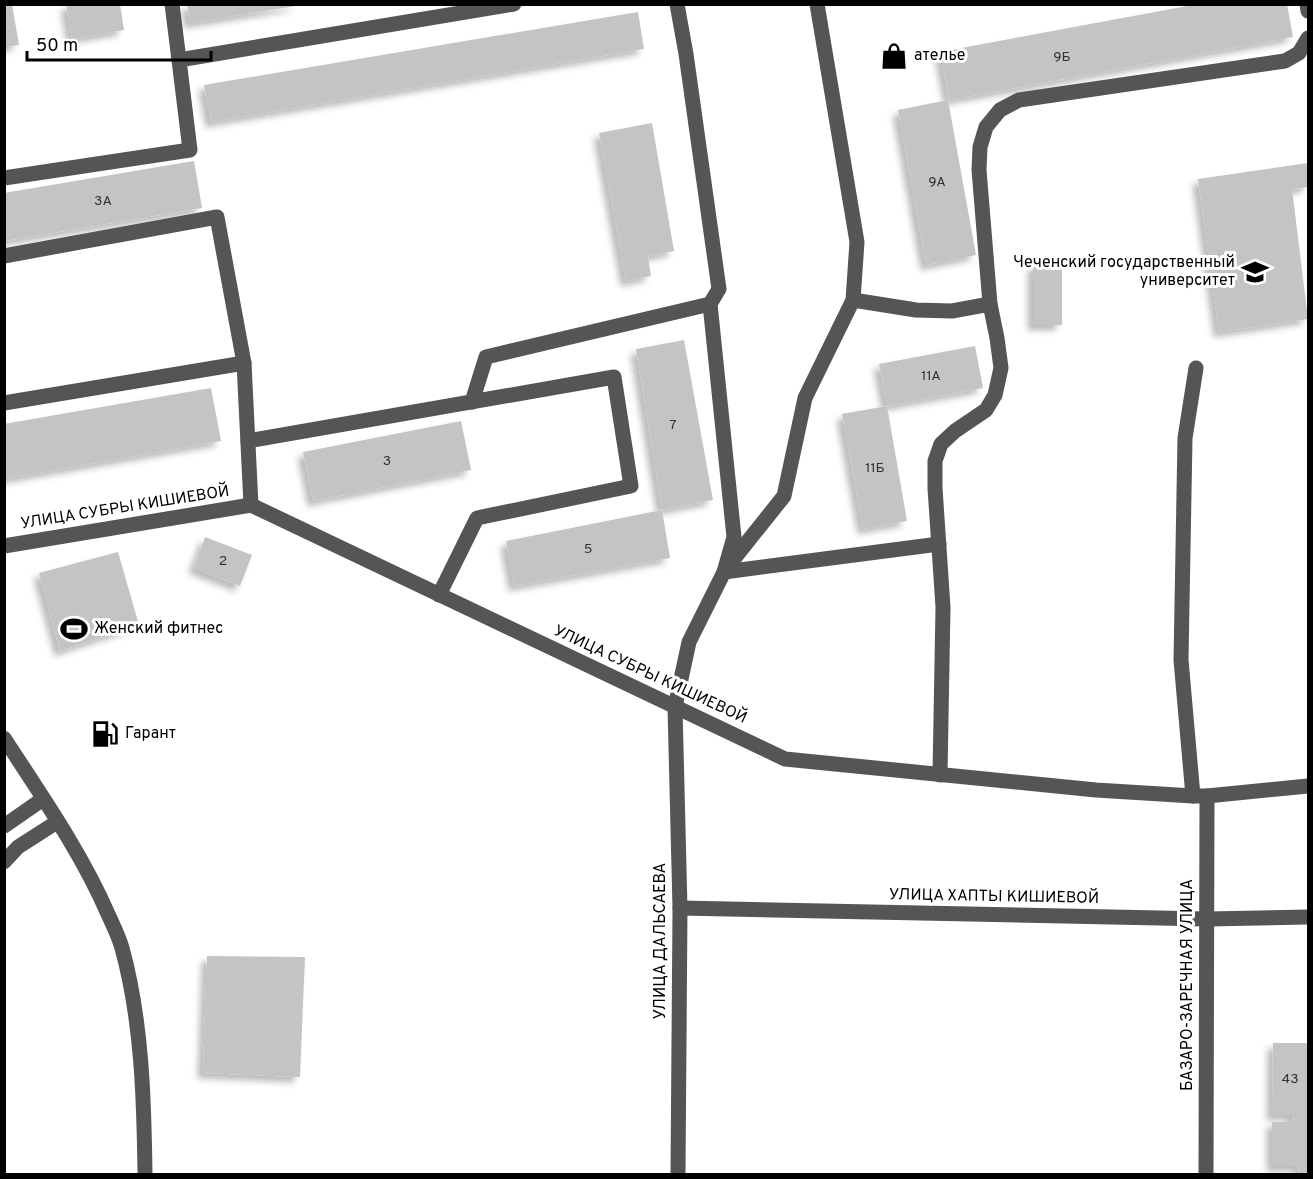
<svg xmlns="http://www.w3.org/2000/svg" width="1313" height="1179" font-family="Overpass,sans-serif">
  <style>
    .building { fill: #c4c4c4; filter: url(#shadow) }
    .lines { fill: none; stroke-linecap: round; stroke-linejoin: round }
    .minor { stroke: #555; stroke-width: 15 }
    .labels { text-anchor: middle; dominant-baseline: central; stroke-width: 6; stroke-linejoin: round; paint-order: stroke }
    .number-label { font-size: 14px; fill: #313131 }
    .poi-label { font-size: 16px; fill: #000; stroke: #fff; text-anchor: start }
    .street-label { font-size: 16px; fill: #000; stroke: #fff }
  </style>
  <defs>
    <filter id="shadow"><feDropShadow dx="-5.5" dy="5.5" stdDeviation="3" flood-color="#0004"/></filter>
  </defs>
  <rect width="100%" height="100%" fill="#fff"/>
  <g class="building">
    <path d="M4 4H12L19 45 4 47Z"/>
    <path d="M66 4H120L124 30 72 39Z"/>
    <path d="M187 4H295L296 6 190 23Z"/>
    <path d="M1198 4H1287L1293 37 949 100 940 52Z"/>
    <path d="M638 12 644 49 211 122 204 85Z"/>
    <path d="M948 100 976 255 926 265 898 110Z"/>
    <path d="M652 123 674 251 648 256 651 276 626 281 599 133Z"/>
    <path d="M194 161 202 208 4 241V193Z"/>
    <path d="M1308 163V187L1292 189 1308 319 1219 332 1198 179Z"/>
    <rect x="1033" y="264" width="29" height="61"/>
    <path d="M684 340 713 500 662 510 636 349Z"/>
    <path d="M975 346 983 388 887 406 879 364Z"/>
    <path d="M211 388 221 441 4 479V424Z"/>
    <path d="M887 406 907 521 863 529 842 414Z"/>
    <path d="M461 421 471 470 313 501 303 452Z"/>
    <path d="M662 510 670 558 514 586 506 541Z"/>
    <path d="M205 537 252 555 240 586 194 568Z"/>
    <path d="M118 552 139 625 60 651 39 573Z"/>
    <path d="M207 956 305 957 300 1077 203 1073Z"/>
    <path d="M1273 1043H1308V1174H1300L1298 1166H1272V1122H1293L1292 1115H1272Z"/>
  </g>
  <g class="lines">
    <g class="minor">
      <path d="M172 4 179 60"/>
      <path d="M677 4 686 54 719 289 710 304 734 537 724 572 689 642 675 707 680 908 678 1174"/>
      <path d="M1307 4 1308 11"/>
      <path d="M4 178 190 150 179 60 514 4"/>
      <path d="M4 256 217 217 244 363"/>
      <path d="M853 300 916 310 952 311 990 304"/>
      <path d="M472 402 486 357 710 304"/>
      <path d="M4 403 244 363 251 505"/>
      <path d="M248 441 614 377 631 486 477 518 439 595"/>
      <path d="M4 546 251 505 785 759 1096 790 1193 796H1207L1308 786"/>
      <path d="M729 565 784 496 805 398 853 300 857 242 817 4"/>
      <path d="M724 572 939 544"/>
      <path d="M4 738C41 795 81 852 108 914 113 925 119 937 122 948 142 1021 144 1099 145 1174"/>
      <path d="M940 775 943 607 935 488V461L941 444 955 431 986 410 995 395 1001 368 997 338 990 304 979 170 980 147 986 127 1000 110 1019 100 1285 61 1299 53 1308 38"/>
      <path d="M1193 796 1181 660 1185 438 1196 368"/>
      <path d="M4 826 43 799"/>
      <path d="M4 862 18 847 57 822"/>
      <path d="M680 908 1207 919 1308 917"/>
      <path d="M1206 1174 1207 796"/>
    </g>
  </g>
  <defs>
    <symbol id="shop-bare" viewBox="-9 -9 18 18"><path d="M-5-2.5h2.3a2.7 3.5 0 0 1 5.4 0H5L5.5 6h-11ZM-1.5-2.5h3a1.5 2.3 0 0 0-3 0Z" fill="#000" stroke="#fff" stroke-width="2.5" paint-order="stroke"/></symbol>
    <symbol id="university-bare" viewBox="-9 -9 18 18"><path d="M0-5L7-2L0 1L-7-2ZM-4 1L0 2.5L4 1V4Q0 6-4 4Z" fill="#000" stroke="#fff" stroke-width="2.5" paint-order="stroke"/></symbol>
    <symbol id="stadium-bare" viewBox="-9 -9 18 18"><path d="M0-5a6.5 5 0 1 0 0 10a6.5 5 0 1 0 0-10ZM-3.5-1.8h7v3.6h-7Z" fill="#000" stroke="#fff" stroke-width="2.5" paint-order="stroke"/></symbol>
    <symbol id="fuel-bare" viewBox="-9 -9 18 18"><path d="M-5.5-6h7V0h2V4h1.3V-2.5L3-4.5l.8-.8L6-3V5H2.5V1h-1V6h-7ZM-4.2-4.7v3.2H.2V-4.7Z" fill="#000" stroke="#fff" stroke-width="2.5" paint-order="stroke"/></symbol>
  </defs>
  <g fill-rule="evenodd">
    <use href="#shop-bare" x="875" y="37" width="38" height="38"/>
    <use href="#university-bare" x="1236" y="253" width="38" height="38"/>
    <use href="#stadium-bare" x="55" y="610" width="38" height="38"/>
    <use href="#fuel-bare" x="86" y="715" width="38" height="38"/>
  </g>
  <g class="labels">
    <g class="number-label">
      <text x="1062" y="57">9Б</text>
      <text x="937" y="182">9А</text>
      <text x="103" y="201">3А</text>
      <text x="931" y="376">11А</text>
      <text x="673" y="425">7</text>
      <text x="387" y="461">3</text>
      <text x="875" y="468">11Б</text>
      <text x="588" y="549">5</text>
      <text x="223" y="561">2</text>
      <text x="1290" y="1079">43</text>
    </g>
    <g class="poi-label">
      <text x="914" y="56">ателье</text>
      <text x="1235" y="263" text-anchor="end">Чеченский государственный<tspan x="1235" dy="18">университет</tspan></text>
      <text x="94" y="629">Женский фитнес</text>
      <text x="125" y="734">Гарант</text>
    </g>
    <g class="street-label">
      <text transform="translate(125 508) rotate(-9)">УЛИЦА СУБРЫ КИШИЕВОЙ</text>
      <text transform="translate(650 675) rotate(25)">УЛИЦА СУБРЫ КИШИЕВОЙ</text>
      <text transform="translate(994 897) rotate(1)">УЛИЦА ХАПТЫ КИШИЕВОЙ</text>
      <text transform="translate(661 941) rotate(-90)">УЛИЦА ДАЛЬСАЕВА</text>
      <text transform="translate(1188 985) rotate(-90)">БАЗАРО-ЗАРЕЧНАЯ УЛИЦА</text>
    </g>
  </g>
  <rect width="1313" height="1179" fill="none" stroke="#000000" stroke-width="12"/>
  <path d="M27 51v9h184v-9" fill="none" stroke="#000000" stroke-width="3"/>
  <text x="36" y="51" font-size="18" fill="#000000" stroke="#ffffff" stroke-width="4.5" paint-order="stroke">50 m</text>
</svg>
